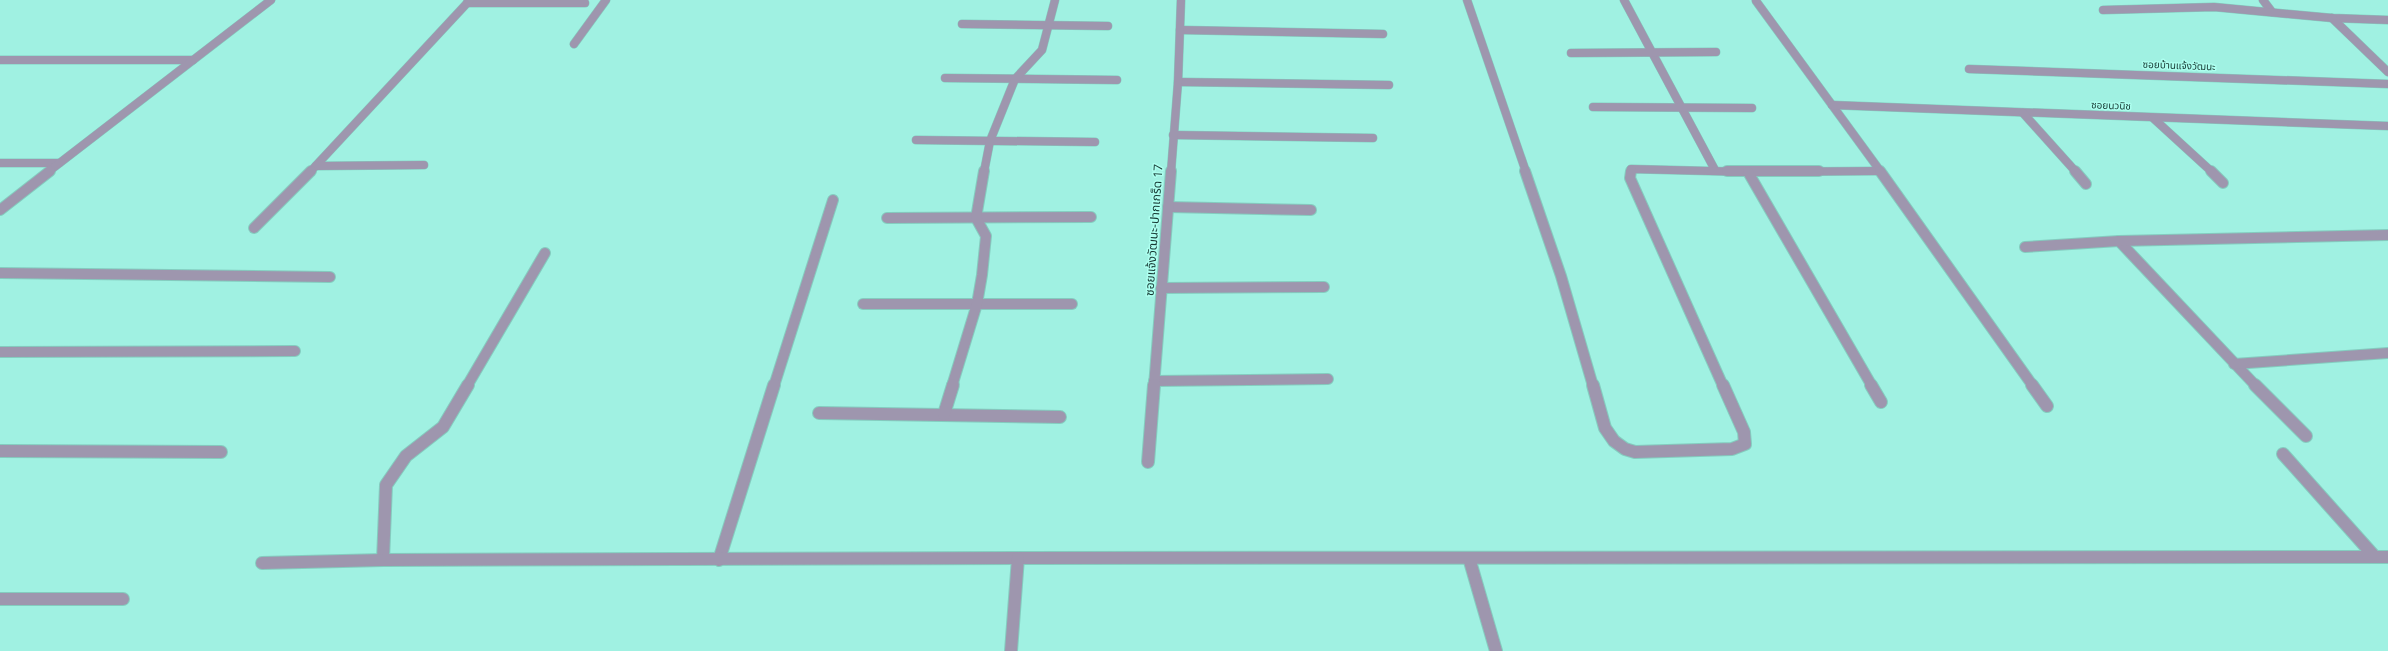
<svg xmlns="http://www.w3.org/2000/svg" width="2388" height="651" font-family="Georgia,'Noto Sans Thai',serif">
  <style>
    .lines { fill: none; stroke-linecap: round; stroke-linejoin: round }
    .street-far2-casing { stroke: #84ccbf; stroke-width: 9 }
    .street-far1-casing { stroke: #84ccbf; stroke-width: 12 }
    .street-casing { stroke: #84ccbf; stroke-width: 14 }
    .street-far2 { stroke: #9e96ae; stroke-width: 8 }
    .street-far1 { stroke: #9e96ae; stroke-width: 10 }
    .street { stroke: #9e96ae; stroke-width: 12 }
    .labels { text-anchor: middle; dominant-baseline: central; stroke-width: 3; stroke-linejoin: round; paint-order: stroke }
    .far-street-label { font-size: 10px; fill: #163933; stroke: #adffef }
    .street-label { font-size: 12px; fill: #163933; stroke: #adffef }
  </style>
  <rect width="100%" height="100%" fill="#a0f1e2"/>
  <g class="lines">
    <defs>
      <g id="street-far2">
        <path d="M1467 0 1526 172"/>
        <path d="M1624 0 1715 170"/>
        <path d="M2263 0 2272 12"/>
        <path d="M1756 1 1881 172"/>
        <path d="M467 3H585"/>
        <path d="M2103 10 2214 7 2332 18 2388 20"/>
        <path d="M2332 18 2388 72"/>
        <path d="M962 24 1108 26"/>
        <path d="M1180 30 1383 34"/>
        <path d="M574 44 606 0"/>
        <path d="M1571 53 1716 52"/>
        <path d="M0 60H193"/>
        <path d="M1969 69 2388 84"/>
        <path d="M945 78 1117 80"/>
        <path d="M1178 82 1389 85"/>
        <path d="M1832 105 2388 126"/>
        <path d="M1593 107 1752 108"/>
        <path d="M2023 113 2076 172"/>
        <path d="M2153 118 2212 172"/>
        <path d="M1173 135 1373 138"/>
        <path d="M916 140 1095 142"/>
        <path d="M0 163H59"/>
        <path d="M316 166 424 165"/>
        <path d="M48 172 271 0"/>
        <path d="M310 172 470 0"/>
        <path d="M984 172 990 141 1015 79 1042 50 1055 0"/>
        <path d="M1171 172 1178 82 1181 0"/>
        <path d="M1631 172V169L1748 172 1880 171"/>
      </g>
      <g id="street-far1">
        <path d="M1525 171 1561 276 1593 386"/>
        <path d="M1631 171 1630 178 1723 386"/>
        <path d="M1727 171H1819"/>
        <path d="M1880 171 2033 386"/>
        <path d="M2075 171 2086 184"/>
        <path d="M2211 171 2223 183"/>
        <path d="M1748 172 1872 386"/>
        <path d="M1168 207 1311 210"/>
        <path d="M0 210 50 171"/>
        <path d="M887 218 1091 217"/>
        <path d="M254 228 311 171"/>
        <path d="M2119 241 2256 386"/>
        <path d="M2025 247 2119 241 2388 235"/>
        <path d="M0 273 330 277"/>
        <path d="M1161 288 1324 287"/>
        <path d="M863 304H1072"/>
        <path d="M0 352 295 351"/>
        <path d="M2234 364 2388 353"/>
        <path d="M1154 381 1328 379"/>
        <path d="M467 386 545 253"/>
        <path d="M774 386 833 200"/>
        <path d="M952 386 977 304 982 275 986 236 976 218 984 171"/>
        <path d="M1154 386 1171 171"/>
      </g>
      <g id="street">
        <path d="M1593 385 1605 428 1614 441 1625 449 1635 452 1732 449 1745 444 1744 432 1723 385"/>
        <path d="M1871 385 1881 402"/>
        <path d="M2032 385 2047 406"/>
        <path d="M2255 385 2306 436"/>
        <path d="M819 413 1060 417"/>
        <path d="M944 414 953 385"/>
        <path d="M0 451 221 452"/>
        <path d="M2283 454 2375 557"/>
        <path d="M1148 462 1154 385"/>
        <path d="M1469 558 1496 651"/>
        <path d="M383 560 386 485 406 456 443 427 468 385"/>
        <path d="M719 560 774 385"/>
        <path d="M262 563 383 560 1018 558 2388 557"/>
        <path d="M0 599H123"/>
        <path d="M1011 651 1018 558"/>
      </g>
    </defs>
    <use href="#street-far2" class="street-far2-casing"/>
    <use href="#street-far1" class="street-far1-casing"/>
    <use href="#street" class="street-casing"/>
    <use href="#street-far2" class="street-far2"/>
    <use href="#street-far1" class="street-far1"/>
    <use href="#street" class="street"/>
  </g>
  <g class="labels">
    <g class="far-street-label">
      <text transform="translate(2179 66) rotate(2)">ซอยบ้านแจ้งวัฒนะ</text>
      <text transform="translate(2111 106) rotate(2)">ซอยนวนิช</text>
    </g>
    <g class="street-label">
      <text transform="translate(1154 230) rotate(-86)">ซอยแจ้งวัฒนะ-ปากเกร็ด 17</text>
    </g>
  </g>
</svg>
